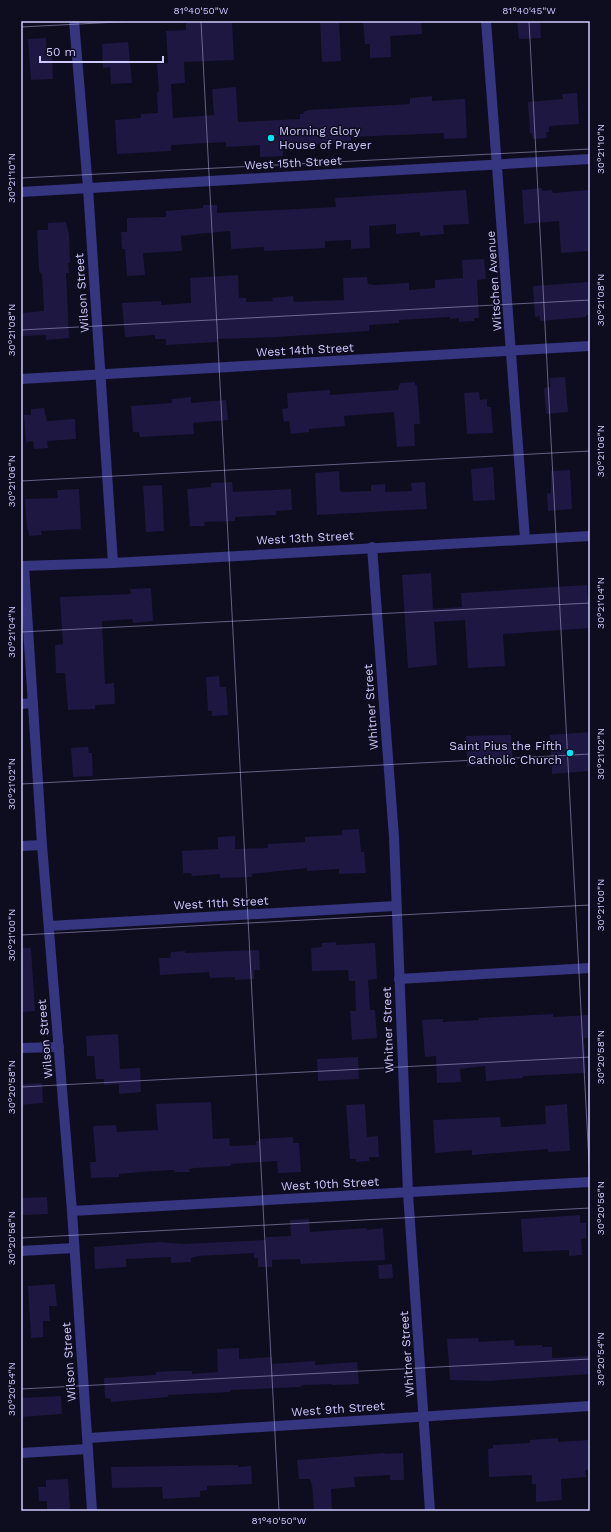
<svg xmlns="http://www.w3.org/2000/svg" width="611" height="1532" font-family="'Work Sans',sans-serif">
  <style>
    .building { fill: #1e1741 }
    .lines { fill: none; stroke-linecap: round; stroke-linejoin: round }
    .minor { stroke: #353580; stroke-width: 10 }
    .tertiary { stroke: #353580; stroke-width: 10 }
    .ticks { fill: none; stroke: #cecaff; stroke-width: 1; stroke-opacity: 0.45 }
    .poi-dot { fill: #00e6f5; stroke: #0e0c1f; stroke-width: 1.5 }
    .labels { text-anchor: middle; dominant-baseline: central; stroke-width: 3; stroke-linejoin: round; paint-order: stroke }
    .poi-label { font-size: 12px; fill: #cecaff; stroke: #0e0c1f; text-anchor: start }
    .street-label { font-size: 12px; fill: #cecaff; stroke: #0e0c1f }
    .neatline { fill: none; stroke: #cecaff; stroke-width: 1.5 }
    .ticks-label { font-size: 10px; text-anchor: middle; fill: #cecaff }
  </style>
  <rect width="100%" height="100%" fill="#0e0c1f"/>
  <g class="building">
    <path d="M320 21H339L341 61 322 62Z"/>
    <path d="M363 21H421L422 34 390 36 391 57 370 58V44H365Z"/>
    <path d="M517 21H540L541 38 519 39Z"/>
    <path d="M232 22 234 60 184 62 185 83 171 84 173 118 214 115 212 89 236 87 238 122 300 119V114H304L303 112 309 110 410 104V98L432 96V101L465 99 467 138 444 139V133L351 137V141L283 147V156L260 157V145L226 147V142L171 145V151L117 154 115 120 141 118V114L158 113 157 92H159L157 64 168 63 166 31 186 30V23Z"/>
    <path d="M46 38 47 55H52L53 79 31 80 28 39Z"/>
    <path d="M128 42 132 83 111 84 110 67 103 68 102 44Z"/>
    <path d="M577 93 579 124 549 126V132H546L547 138 533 139 532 133H530L528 102 563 99 562 94Z"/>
    <path d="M542 188V191L552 190 553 193 589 190 590 251 561 253 559 221 524 224 522 190Z"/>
    <path d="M466 190 469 224 443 225 444 234 420 236V232L396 234V224L369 226 370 248 351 249V240L325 241V248L264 251V247L231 249 230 231 197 234 181 236 182 251 143 253 145 275 127 276 125 249H122L121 232H127V218L166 217V211L203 208V205H217V213L336 207 335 198Z"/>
    <path d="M66 222 69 235 70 263H68L69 273H66L69 338 46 340V335L21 336V313L44 311 42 274 39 271 37 230H48V223Z"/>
    <path d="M484 259 486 279 477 280 479 318H474V321L459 322V318L450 319V317L399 320V323L369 325V331L276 337 217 339V342L166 345V339H155V335L125 337 122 303 161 301V305L191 303 190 278 238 275 239 298H246V302L273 301 272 298 293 296 294 302 344 300 343 278 367 277 368 284 375 285 409 283V290L435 288V280L463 278 462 260Z"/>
    <path d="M589 282 590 315H586V317L540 321V316L535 317 533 286Z"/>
    <path d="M565 377 568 412 546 414 544 388 551 387 550 378Z"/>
    <path d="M415 382V385H417L420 424H414L415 446 397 447 394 412 344 416 345 426 309 429V432L291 434 289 421 284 422 282 409 288 408 287 393 330 390V395L398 390 400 383Z"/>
    <path d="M479 392 480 400 487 399V407H491L493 433 467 434 464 393Z"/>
    <path d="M191 397V403L226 400 228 420 193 423 194 434 140 437 139 432H133L131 406 172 403V399Z"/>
    <path d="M44 408 47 421 75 419 76 439 47 441 48 448 34 449 33 441 26 442 24 415H31V409Z"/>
    <path d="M493 467 495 500 473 501 471 469Z"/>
    <path d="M570 470 572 509 548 511 547 494 551 493V471Z"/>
    <path d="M339 471 340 491 343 492 371 491V485L385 484V492L412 491 411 483 425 482 427 509 317 515 315 473Z"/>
    <path d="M232 482 233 492 291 489 292 510 276 511V515L235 517V521L204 522 205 526H190L187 489 211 487V483Z"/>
    <path d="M162 485 164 531 146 532 143 486Z"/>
    <path d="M79 489 81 529 41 531 42 535 29 536 28 529H27L25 499 58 498 57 490Z"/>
    <path d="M431 573 433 609 462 607 461 593 587 585 588 600H590V628L503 634 505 666 468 668 465 620 434 622 437 665 408 668 402 575Z"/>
    <path d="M151 588 153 621 133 623 132 619 102 621 105 684 114 683 115 704 95 705V709L68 710 65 673H56L55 645 63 644 60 597 131 594 130 589Z"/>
    <path d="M219 676 220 687H226L228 715 212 716V711H208L206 677Z"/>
    <path d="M590 732V771L552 774 550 735Z"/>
    <path d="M511 735 513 765 467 766 466 736Z"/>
    <path d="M88 747 89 753H92L93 776 73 777 71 748Z"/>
    <path d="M359 829 361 852H364L366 873 339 874V869L307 871V868L252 874V877L220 878V874L192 876 191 873H183L182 851 218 849V837L235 836V849L268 848V844L305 842V837L342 835V830Z"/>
    <path d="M336 942V945L375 943 377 979 368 980 370 1010H375L377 1038 352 1040 350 1011H356L355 981H349L348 970 312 971 311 948 322 947V943Z"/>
    <path d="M21 948H31L35 1011 21 1012Z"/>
    <path d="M259 950 260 970H254V979L235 980V977L210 978 209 972 160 975 159 958H170L171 952 185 951V953Z"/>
    <path d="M553 1014V1017L590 1015V1038H584L586 1073 523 1076V1078L486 1081 485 1066 460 1069 461 1082 437 1083 436 1056 425 1057 422 1020 443 1019V1022L479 1020V1018Z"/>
    <path d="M118 1034 120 1069 140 1068 141 1092 119 1094V1084L104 1085V1079H96L94 1056H87L86 1036Z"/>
    <path d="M358 1057 359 1079 318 1081 317 1059Z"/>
    <path d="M42 1083 43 1103 21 1105V1084Z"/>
    <path d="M211 1102 213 1139 229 1138 230 1146 256 1145V1141H259V1139L293 1137V1143H299L301 1172 278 1173 277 1161 231 1164V1166L195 1168 189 1169 190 1172H175L174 1170H171L140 1172 119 1174V1177L91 1178 90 1162H96L93 1126 116 1125 117 1132 158 1130 156 1104Z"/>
    <path d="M365 1104 367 1137 378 1136 379 1157H369V1161L356 1162V1159H350L346 1105Z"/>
    <path d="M567 1104 570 1151 548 1152V1149L472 1155V1150L435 1153 433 1120 500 1117 501 1127 546 1124 545 1106Z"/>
    <path d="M47 1197 48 1214 22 1215V1198Z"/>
    <path d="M580 1215V1223H586V1238L581 1239 582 1255 569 1256V1250L523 1252 521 1219Z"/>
    <path d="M309 1219 310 1232 367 1228V1230L383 1228 385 1260 301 1264 300 1259 272 1260V1267H258V1258H254V1253L198 1256 191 1258V1262L171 1263V1257L126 1259V1267L95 1269 94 1247 160 1242 183 1244 266 1240V1237L291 1236 290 1220Z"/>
    <path d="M392 1264 393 1278 379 1279 378 1265Z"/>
    <path d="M55 1284 57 1306H49L50 1321H43V1337L31 1338 28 1286Z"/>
    <path d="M478 1338 479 1342 514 1340 515 1346 542 1345V1347H552V1358L590 1356V1374L487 1381 450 1380 447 1339Z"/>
    <path d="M239 1348V1359L272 1357V1364L315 1361V1365L357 1362 359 1384 332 1385V1384L301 1385V1387L230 1390V1392L168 1395V1397L123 1401 111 1402V1399L105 1398 104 1378 156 1375V1372L172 1371H192V1374L218 1372 217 1349Z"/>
    <path d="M61 1396 62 1414 21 1417V1398Z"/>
    <path d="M558 1438V1442L588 1440V1446H590V1470H585L586 1477 561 1479 562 1500 536 1502V1484H532V1475L489 1477 488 1449 493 1448V1445L530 1443V1440Z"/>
    <path d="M385 1453V1454L403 1453 404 1480H390V1475L354 1477 355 1487 331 1489 332 1511H314L312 1484H311L310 1479H299L297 1460Z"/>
    <path d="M238 1465V1467L251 1466 252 1484 207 1486V1490L200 1491V1497L163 1499 162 1487 112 1488 111 1467Z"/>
    <path d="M68 1479 70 1509 47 1511V1501H39L38 1487H46V1480Z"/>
  </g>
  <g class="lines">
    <g class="minor">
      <path d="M74 21 88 188 113 563"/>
      <path d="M486 21 525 539"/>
      <path d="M21 192 590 159"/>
      <path d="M21 379 590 346"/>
      <path d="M372 547 394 837 408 1193 430 1511"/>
      <path d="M24 566 42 845 72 1211 92 1511"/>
      <path d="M21 704 33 703"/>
      <path d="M21 846 42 845"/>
      <path d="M49 926 395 906"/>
      <path d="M399 979 590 968"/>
      <path d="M21 1048 59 1047"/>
      <path d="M72 1211 590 1182"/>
      <path d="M21 1251 74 1248"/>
      <path d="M88 1438 590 1406"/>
      <path d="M21 1453 88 1449"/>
    </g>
    <path class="tertiary" d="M21 566 113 563 590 536"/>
  </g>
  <path class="ticks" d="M201 21 279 1511M529 21 590 1182M21 27 137 21M21 178 590 149M21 330 590 300M21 481 590 451M21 632 590 603M21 784 590 754M21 935 590 905M21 1087 590 1057M21 1238 590 1208M21 1389 590 1359M586 1511H590"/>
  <g class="poi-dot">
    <circle cx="271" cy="138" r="4"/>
    <circle cx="570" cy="753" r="4"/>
  </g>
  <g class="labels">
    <g class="poi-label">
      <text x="279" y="131">Morning Glory<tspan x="279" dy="14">House of Prayer</tspan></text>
      <text x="562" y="746" text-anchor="end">Saint Pius the Fifth<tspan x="562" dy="14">Catholic Church</tspan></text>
    </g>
    <g class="street-label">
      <text transform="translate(293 163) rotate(-3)">West 15th Street</text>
      <text transform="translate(494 281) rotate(-94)">Witschen Avenue</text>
      <text transform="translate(82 293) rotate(-94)">Wilson Street</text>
      <text transform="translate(305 350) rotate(-3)">West 14th Street</text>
      <text transform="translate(305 538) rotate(-3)">West 13th Street</text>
      <text transform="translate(371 707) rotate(-94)">Whitner Street</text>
      <text transform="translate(221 903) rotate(-3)">West 11th Street</text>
      <text transform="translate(388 1030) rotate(-92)">Whitner Street</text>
      <text transform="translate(45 1039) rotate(-95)">Wilson Street</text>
      <text transform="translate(330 1184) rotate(-3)">West 10th Street</text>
      <text transform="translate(407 1354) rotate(-94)">Whitner Street</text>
      <text transform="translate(69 1362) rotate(-94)">Wilson Street</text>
      <text transform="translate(338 1409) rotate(-4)">West 9th Street</text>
    </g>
  </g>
  <rect width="611" height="1532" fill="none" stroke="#0e0c1f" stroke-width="44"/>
  <path d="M40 56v6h123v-6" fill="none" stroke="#cecaff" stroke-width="2"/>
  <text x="46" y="56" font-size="12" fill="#cecaff" stroke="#0e0c1f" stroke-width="3" paint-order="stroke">50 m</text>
  <rect x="22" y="22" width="567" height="1488" class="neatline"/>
  <g class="ticks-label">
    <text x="201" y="14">81°40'50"W</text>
    <text x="529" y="14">81°40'45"W</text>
    <text transform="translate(600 149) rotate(-90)" y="4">30°21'10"N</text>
    <text transform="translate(11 178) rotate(-90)" y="4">30°21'10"N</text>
    <text transform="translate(600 300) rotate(-90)" y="4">30°21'08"N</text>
    <text transform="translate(11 330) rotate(-90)" y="4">30°21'08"N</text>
    <text transform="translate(600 451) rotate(-90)" y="4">30°21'06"N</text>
    <text transform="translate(11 481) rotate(-90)" y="4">30°21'06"N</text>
    <text transform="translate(600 603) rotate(-90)" y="4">30°21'04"N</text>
    <text transform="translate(11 632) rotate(-90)" y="4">30°21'04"N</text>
    <text transform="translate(600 754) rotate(-90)" y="4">30°21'02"N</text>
    <text transform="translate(11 784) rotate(-90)" y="4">30°21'02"N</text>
    <text transform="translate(600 905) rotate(-90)" y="4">30°21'00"N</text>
    <text transform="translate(11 935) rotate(-90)" y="4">30°21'00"N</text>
    <text transform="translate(600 1057) rotate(-90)" y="4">30°20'58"N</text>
    <text transform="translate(11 1087) rotate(-90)" y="4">30°20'58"N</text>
    <text transform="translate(600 1208) rotate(-90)" y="4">30°20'56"N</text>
    <text transform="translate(11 1238) rotate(-90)" y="4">30°20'56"N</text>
    <text transform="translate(600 1359) rotate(-90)" y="4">30°20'54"N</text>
    <text transform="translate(11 1389) rotate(-90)" y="4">30°20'54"N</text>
    <text x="279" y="1524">81°40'50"W</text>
  </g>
</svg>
